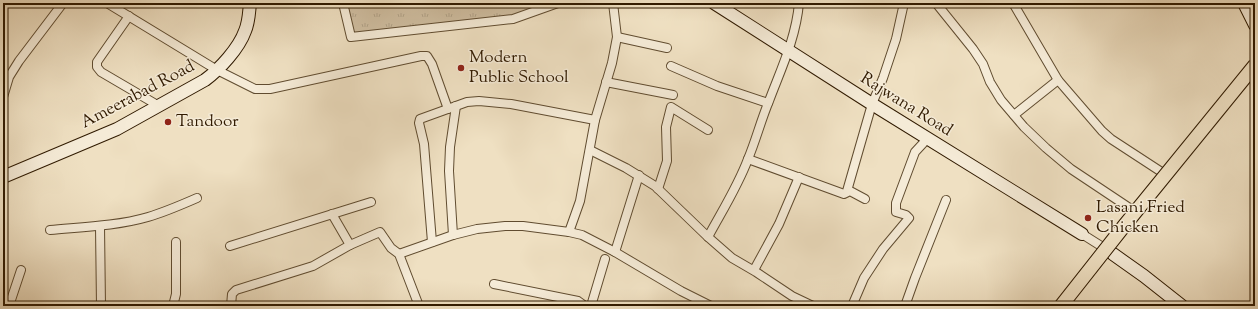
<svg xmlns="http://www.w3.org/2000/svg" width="1258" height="309" font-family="'Sorts Mill Goudy',serif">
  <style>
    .park { fill: url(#park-tufts); stroke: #806c50 }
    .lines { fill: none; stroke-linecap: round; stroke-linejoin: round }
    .street-casing { stroke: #604c30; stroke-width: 10 }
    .secondary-casing { stroke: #301a00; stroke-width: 14 }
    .street { stroke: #f5ebd7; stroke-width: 8 }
    .secondary { stroke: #f5ebd7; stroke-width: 12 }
    .primary-bridge-casing { stroke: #301a00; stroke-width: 15; stroke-linecap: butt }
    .primary-bridge { stroke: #efe0c2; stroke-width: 13 }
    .poi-dot { fill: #8f2418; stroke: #f5ebd7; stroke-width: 1.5 }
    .labels { text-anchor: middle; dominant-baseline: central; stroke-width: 3; stroke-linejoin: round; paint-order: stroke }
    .poi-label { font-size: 17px; fill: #301a00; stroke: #f5ebd7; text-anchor: start }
    .street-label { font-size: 17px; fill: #301a00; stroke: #f5ebd7 }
  </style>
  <defs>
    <pattern id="park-tufts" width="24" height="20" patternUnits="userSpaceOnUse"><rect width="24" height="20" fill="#cfbea1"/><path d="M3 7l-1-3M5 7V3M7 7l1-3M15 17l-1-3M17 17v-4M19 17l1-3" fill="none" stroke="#b2a389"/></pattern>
  </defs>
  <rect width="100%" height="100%" fill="#efe0c2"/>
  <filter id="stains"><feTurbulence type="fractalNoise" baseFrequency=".005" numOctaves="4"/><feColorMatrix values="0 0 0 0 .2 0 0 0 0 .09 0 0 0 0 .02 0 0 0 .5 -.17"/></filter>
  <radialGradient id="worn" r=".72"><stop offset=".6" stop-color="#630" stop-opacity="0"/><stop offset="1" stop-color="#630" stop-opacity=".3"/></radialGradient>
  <path class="park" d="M345 3H553L513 17 352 36Z"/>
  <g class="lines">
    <defs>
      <g id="street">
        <path d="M107 3 217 70 255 89H270L421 56H427L432 64 448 109"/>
        <path d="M343 3 351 37 513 19 558 3"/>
        <path d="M936 3 973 49 983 64 990 82 1001 100 1024 127 1046 148 1071 169 1131 209"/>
        <path d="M1013 3 1058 80 1102 131 1111 139 1160 171"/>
        <path d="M129 16 99 59 97 62V67L101 72 159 106"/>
        <path d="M617 37 667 48"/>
        <path d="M671 66 717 86 768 103"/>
        <path d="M606 82 673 95"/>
        <path d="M3 97 9 77 19 61 63 3"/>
        <path d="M1014 115 1058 80"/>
        <path d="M590 150 626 168 655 186 708 237 732 258 756 272 792 296 813 306"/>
        <path d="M748 159 844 194 850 191 865 199"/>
        <path d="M658 189 667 161 666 127 671 107 708 130"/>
        <path d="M847 191 872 104 883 78 896 39 904 3"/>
        <path d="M332 214 350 245"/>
        <path d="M100 226 101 306"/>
        <path d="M50 230C82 227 117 226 148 217 165 212 181 205 197 198"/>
        <path d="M569 232 580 201 595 120 612 63 617 37 613 3"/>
        <path d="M1082 234 1109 251"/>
        <path d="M453 235 449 171 450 147 456 106"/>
        <path d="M708 237C722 211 738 186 748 159 756 140 761 120 769 101 781 69 796 38 799 3"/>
        <path d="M432 242 424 144 419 123 420 119 467 102 479 101 511 104 595 120"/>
        <path d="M230 246 371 202"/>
        <path d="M615 252 639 175"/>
        <path d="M399 254 453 235 477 229 505 226H523L569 232 582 235 615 252 681 291 711 306"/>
        <path d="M754 270 779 224 799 177"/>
        <path d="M494 284 578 301 585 306"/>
        <path d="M9 306 21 270"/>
        <path d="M173 306 176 294V242"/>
        <path d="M231 306 232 294 236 290 313 266 350 245 380 232 391 248 399 254 419 306"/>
        <path d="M591 306 605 259"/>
        <path d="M852 306 864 278 883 249 909 218 906 215 896 212V203L915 152 928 138"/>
        <path d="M905 306 915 278 946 200"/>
      </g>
      <g id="secondary">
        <path d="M714 3 872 104 1082 234"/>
        <path d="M1244 3 1255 25"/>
        <path d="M3 177 117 129 205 80C220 69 239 48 245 31 249 22 249 12 250 3"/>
        <path d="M1113 254 1144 276 1182 306"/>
      </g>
    </defs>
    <use href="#street" class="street-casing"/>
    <use href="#secondary" class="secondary-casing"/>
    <use href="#street" class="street"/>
    <use href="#secondary" class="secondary"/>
    <defs>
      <path id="primary-bridge" d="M1061 306 1124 226 1255 65"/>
    </defs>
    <use href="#primary-bridge" class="primary-bridge-casing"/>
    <use href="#primary-bridge" class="primary-bridge"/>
  </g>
  <g class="poi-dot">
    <circle cx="461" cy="68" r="4"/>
    <circle cx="168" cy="122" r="4"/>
    <circle cx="1088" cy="218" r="4"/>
  </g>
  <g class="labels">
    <g class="poi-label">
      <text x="469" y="58">Modern<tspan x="469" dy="20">Public School</tspan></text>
      <text x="176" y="122">Tandoor</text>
      <text x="1096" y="208">Lasani Fried<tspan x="1096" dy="20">Chicken</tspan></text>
    </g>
    <g class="street-label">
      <text transform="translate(138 95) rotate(-28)">Ameerabad Road</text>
      <text transform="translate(906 105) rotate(32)">Rajwana Road</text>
    </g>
  </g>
  <rect width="1258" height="309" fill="none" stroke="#efe0c2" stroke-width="16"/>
  <rect x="4" y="4" width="1250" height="301" fill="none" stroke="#301a00" stroke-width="2"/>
  <rect x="8" y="8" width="1242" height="293" fill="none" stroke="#301a00"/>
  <rect width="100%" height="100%" filter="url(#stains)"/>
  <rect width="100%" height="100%" fill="url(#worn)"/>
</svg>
